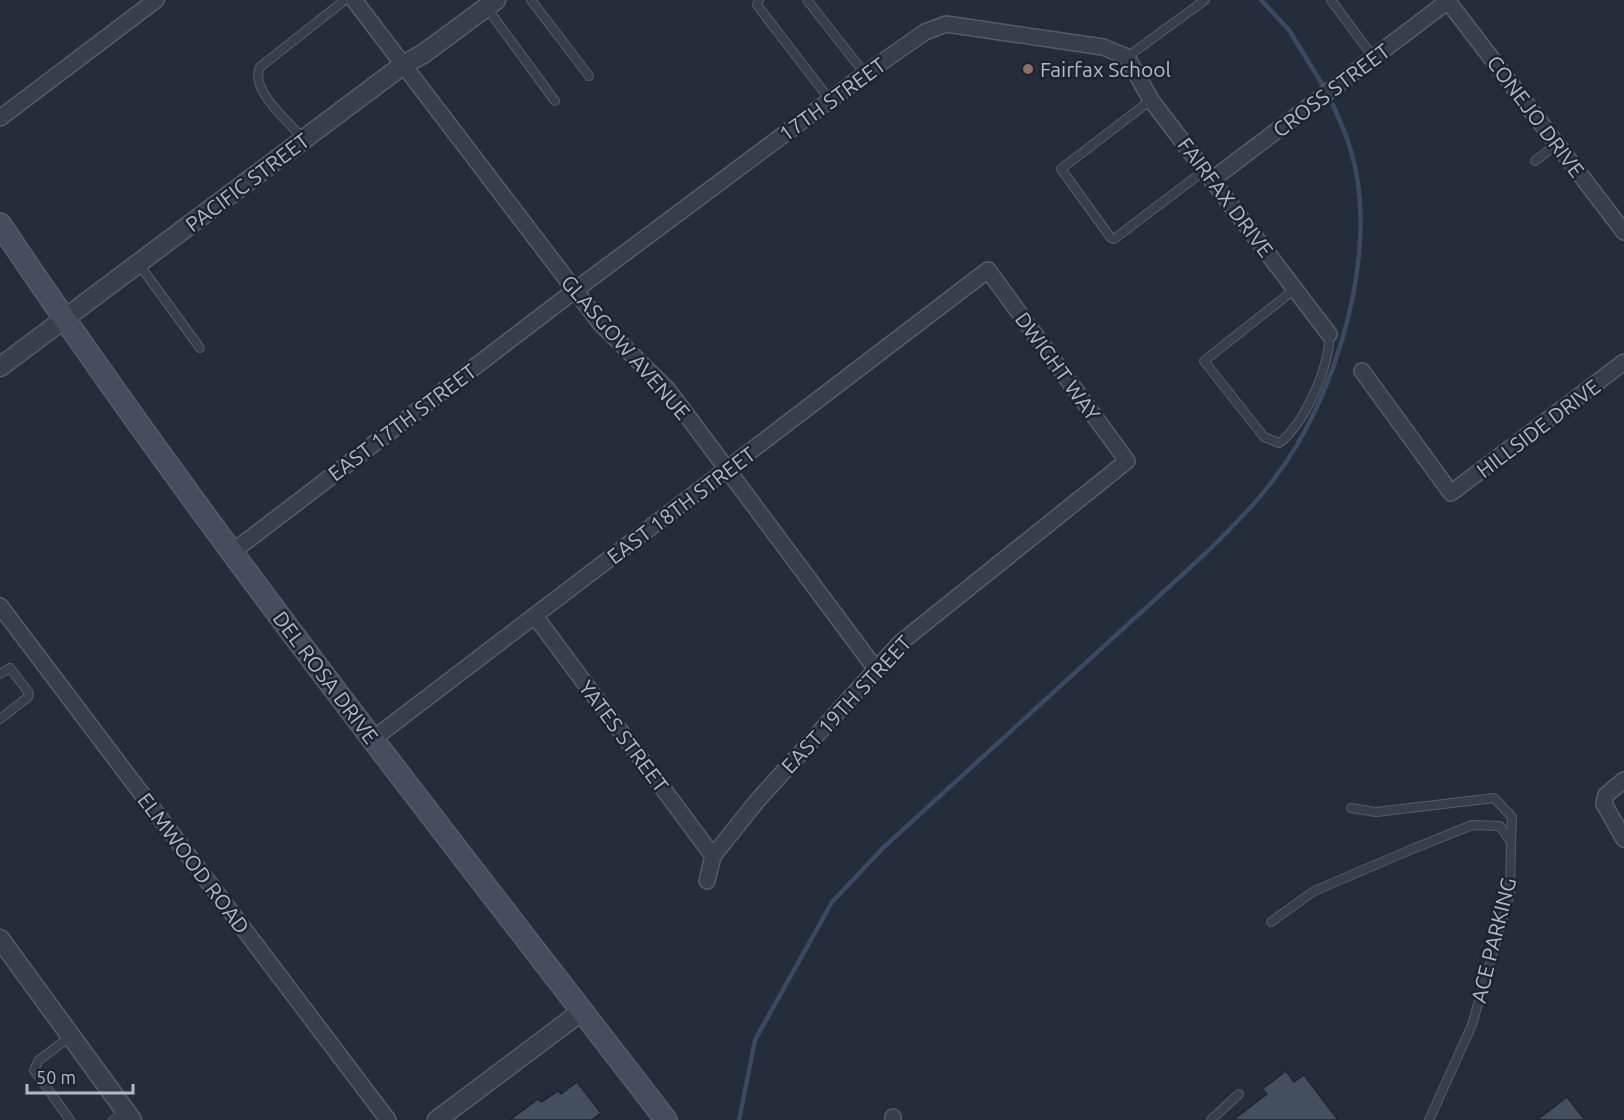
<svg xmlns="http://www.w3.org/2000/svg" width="1624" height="1120" font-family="Ubuntu,sans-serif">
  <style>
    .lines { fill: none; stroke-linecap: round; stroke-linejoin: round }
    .stream { stroke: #3a4a62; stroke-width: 4.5 }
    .building { fill: #45505e; stroke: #1e2631; stroke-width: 1.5 }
    .service-casing { stroke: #555d68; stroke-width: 10 }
    .minor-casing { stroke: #555d68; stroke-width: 18 }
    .tertiary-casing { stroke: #555d68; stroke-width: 21 }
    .secondary-casing { stroke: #555d68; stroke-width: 24 }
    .service { stroke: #373f4a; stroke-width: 8 }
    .minor { stroke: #373f4a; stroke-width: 15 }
    .tertiary { stroke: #373f4a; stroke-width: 18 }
    .secondary { stroke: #454e5d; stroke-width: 21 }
    .education-dot { fill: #8d6e63; stroke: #1c242f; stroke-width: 2 }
    .labels { text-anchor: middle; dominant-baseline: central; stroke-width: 5; stroke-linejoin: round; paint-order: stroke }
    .poi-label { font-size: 21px; fill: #b2bac6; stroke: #1c242f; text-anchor: start }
    .street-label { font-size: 21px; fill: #b2bac6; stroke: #1c242f }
  </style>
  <rect width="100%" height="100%" fill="#242d3a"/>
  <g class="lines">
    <g class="stream">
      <path d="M1261 0 1289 30 1325 89"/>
      <path d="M739 1120 755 1040 832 902 883 848 1206 553C1230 529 1254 506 1274 479 1336 399 1381 250 1351 151 1347 135 1339 120 1333 105"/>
    </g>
  </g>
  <g class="building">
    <path d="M1286 1071 1294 1082 1304 1075 1338 1120H1233L1267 1094 1262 1089Z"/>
    <path d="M577 1082 601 1113 591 1120H510L538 1099 541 1102 558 1091 561 1094Z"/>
    <path d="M1567 1097 1585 1120H1537Z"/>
  </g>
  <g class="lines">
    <defs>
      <g id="service">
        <path d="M531 0 589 76"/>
        <path d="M759 0 757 5 830 100"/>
        <path d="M807 0 865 74"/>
        <path d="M1331 0 1374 58"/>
        <path d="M487 8 555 101"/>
        <path d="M1127 57 1205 0"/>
        <path d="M1151 100 1061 169 1111 238 1114 239 1205 170"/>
        <path d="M304 139C289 123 249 89 260 67L345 0"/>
        <path d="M1535 161 1557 144"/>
        <path d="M138 263 200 348"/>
        <path d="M1295 289 1204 361 1264 437 1279 443C1303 427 1332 363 1329 334"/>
        <path d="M0 674 10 668 29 693 28 697 0 719"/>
        <path d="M1351 808 1376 812 1494 798 1512 817 1511 842"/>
        <path d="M1271 922 1314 891 1410 850 1472 825 1500 826 1511 842 1510 893 1472 1025 1429 1120"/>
        <path d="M70 1120 34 1070 39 1060 71 1036"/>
        <path d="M113 1120 126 1112"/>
        <path d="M1211 1120 1239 1094"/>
      </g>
      <g id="minor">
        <path d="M354 0 600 323 668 390 875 668"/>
        <path d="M1447 0 1624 232"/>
        <path d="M0 118 156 0"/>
        <path d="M1213 179 1448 1"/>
        <path d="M1362 371 1451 493 1624 362"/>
        <path d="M231 553 574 291 865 74 925 32 946 24 1103 47 1127 57 1151 100 1329 334"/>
        <path d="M0 606 388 1120"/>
        <path d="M535 616 713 856"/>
        <path d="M373 739 988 270 1127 461 900 643 757 801 713 856 707 881"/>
        <path d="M1624 780 1606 795 1604 804 1624 839"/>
        <path d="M893 1117V1120"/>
      </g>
      <g id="tertiary">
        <path d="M0 367 403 65 423 54 496 0"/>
        <path d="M0 939 132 1120"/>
        <path d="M437 1120 582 1011"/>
      </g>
      <path id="secondary" d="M0 224C207 533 439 825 666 1120"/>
    </defs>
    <use href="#service" class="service-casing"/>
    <use href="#minor" class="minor-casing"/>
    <use href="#tertiary" class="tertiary-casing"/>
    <use href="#secondary" class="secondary-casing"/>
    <use href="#service" class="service"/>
    <use href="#minor" class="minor"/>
    <use href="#tertiary" class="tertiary"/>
    <use href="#secondary" class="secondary"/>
  </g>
  <circle class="education-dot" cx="1028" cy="69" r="6"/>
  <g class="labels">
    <g class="poi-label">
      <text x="1040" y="69">Fairfax School</text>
    </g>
    <g class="street-label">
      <text transform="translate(1331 90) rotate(-37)">CROSS STREET</text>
      <text transform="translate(832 99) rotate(-36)">17TH STREET</text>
      <text transform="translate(1536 116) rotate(53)">CONEJO DRIVE</text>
      <text transform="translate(247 182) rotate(-37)">PACIFIC STREET</text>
      <text transform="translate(1226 197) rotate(53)">FAIRFAX DRIVE</text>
      <text transform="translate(626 347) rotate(49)">GLASGOW AVENUE</text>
      <text transform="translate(1058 366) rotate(54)">DWIGHT WAY</text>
      <text transform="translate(402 422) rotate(-37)">EAST 17TH STREET</text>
      <text transform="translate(1538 428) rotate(-37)">HILLSIDE DRIVE</text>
      <text transform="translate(681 505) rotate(-37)">EAST 18TH STREET</text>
      <text transform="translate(326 677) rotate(53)">DEL ROSA DRIVE</text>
      <text transform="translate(846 704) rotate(-47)">EAST 19TH STREET</text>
      <text transform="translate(624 736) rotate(53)">YATES STREET</text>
      <text transform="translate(194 863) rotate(53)">ELMWOOD ROAD</text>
      <text transform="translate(1493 940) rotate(-76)">ACE PARKING</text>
    </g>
  </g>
  <path d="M27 1084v9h106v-9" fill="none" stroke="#b2bac6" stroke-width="3"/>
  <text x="36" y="1084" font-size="18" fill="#b2bac6" stroke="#1c242f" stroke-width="4.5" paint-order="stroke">50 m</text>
</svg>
